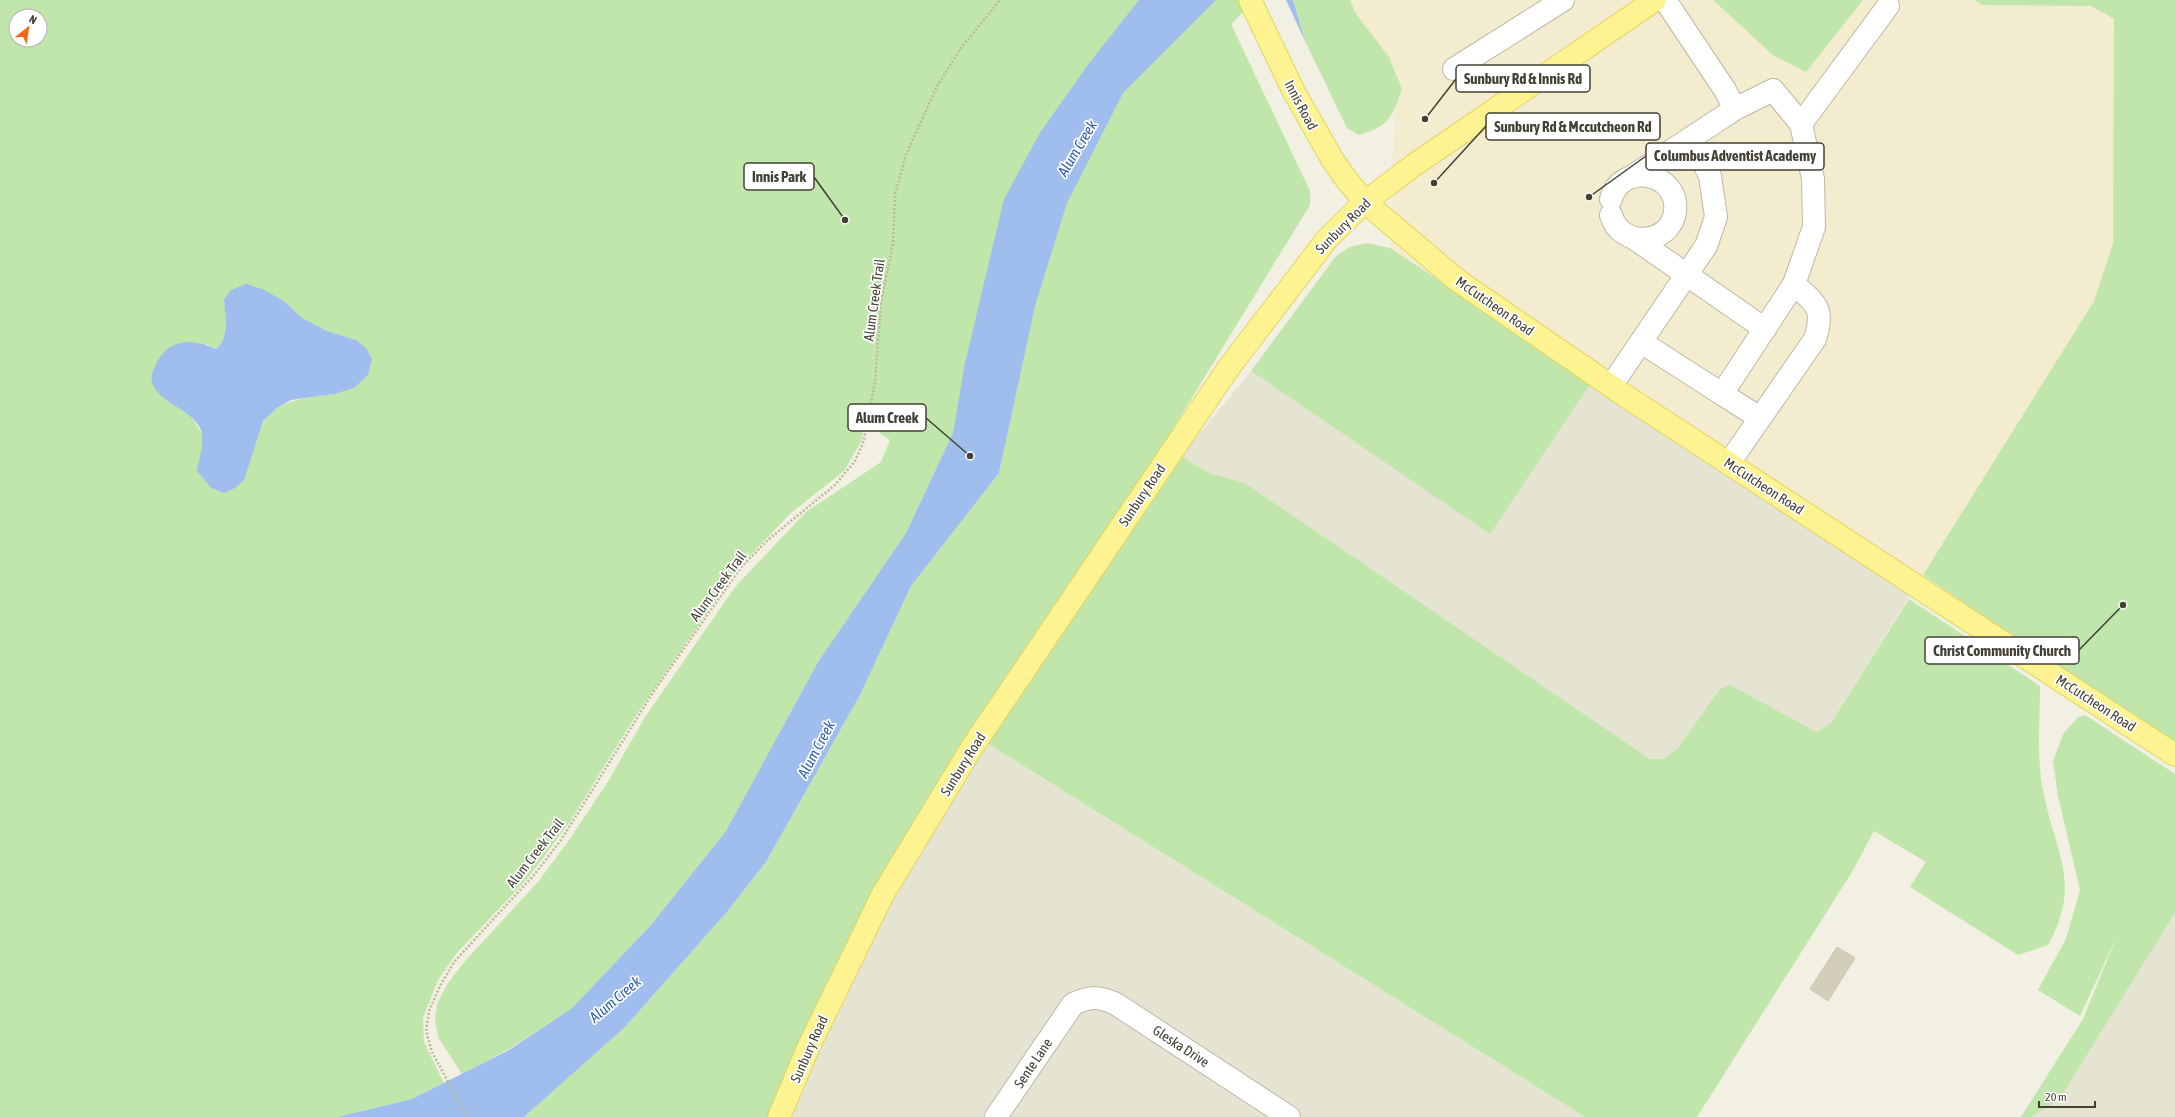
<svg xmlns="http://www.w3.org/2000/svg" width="2175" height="1117" font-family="'Asap Condensed',sans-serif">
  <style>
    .residential { fill: #e5e3d1 }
    .commercial { fill: #f4ecce }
    .green { fill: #c0e6ac; fill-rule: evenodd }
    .water { fill: #9fbeee }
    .building { fill: #d3ceb9; stroke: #cdc7ac }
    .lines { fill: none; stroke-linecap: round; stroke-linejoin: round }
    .minor-casing { stroke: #bcb9a6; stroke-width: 24 }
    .major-casing { stroke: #e1d561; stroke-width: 24 }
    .path { stroke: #beb898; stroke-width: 2.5; stroke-dasharray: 2 2; stroke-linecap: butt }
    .minor { stroke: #fff; stroke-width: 22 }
    .major { stroke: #fdf491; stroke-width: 22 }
    .labels { text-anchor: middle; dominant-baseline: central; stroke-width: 3.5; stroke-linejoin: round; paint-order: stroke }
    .street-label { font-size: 14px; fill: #434034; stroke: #fff }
    .water-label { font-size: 15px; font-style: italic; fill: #2f5ead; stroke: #fff }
    .leader { fill: none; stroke: #434034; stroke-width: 1.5 }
    .callout-dot { fill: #434034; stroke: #fff; stroke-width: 1.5 }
    .callout { fill: #fff; stroke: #434034; stroke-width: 1.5 }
    .callout-label { font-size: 15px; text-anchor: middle; font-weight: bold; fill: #434034 }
  </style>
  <rect width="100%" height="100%" fill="#f1f0e3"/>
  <g class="residential">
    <path d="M1251 371 1490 533 1598 371 1917 584 1831 723 1817 732 1730 685 1720 690 1678 748 1664 759H1650L1245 483 1209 473 1181 456Z"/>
    <path d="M969 732 1585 1117H774L888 868Z"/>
    <path d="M2175 913V1117H2031L2059 1100Z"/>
  </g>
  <path class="commercial" d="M1350 0H1713L1774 56 1806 72 1863 0H1974L1982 5 2091 6 2114 19 2113 244 2094 301 1917 584 1592 381 1390 248 1395 111 1402 89 1389 57 1356 14Z"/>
  <g class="green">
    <path d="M0 0H1255L1231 24 1310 191V205L1157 455 952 759 888 868 774 1117H524L625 1027 726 913 766 862 860 695 911 586 999 473 1023 358 935 471 906 533 818 662 726 831 650 926 572 1008 509 1049 462 1074 438 1037 435 1020 437 1004 448 983 465 961 538 882 569 840 609 780 645 717 735 587 806 512 881 462 890 440 864 422 862 440 844 471 791 513 738 568 635 717 569 823 528 878 456 954 438 980 423 1018 424 1042 444 1083 412 1099 337 1117H0ZM16 16H40V40H16ZM224 299 284 301 302 318 327 331 356 340 334 394C309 398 280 398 264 421 260 426 258 435 256 441L203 436 193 419 181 408 206 344 216 349C230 336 225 317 224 299Z"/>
    <path d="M1293 0H1350L1356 14 1389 57 1402 89C1392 118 1389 126 1359 135L1347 128 1305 41Z"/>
    <path d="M1713 0H1863L1806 72 1774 56Z"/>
    <path d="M1974 0H2175V745L1923 575 2094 301 2113 244 2114 19 2091 6 1982 5Z"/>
    <path d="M1366 243 1390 248 1592 381 1490 534 1251 371 1336 256 1350 247Z"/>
    <path d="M1181 456 1209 473 1245 483 1650 759H1664L1678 748 1720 689 1730 685 1817 732 1831 723 1909 599 2040 686C2040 722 2036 760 2044 795 2056 855 2082 884 2048 945L2018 955 1910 887 1926 862 1874 831 1852 872 1697 1117H1585L987 743Z"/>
    <path d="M2085 715 2175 774V913L2059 1100 2031 1117H2021L2083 1019 2117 936 2080 1016 2038 990 2066 939 2080 890 2058 796 2053 761 2063 734 2078 717Z"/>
  </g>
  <g class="water">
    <path d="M1139 0H1216L1123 93 1067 203 1035 306 999 473 911 586 860 695 766 862 726 913 625 1027 524 1117H337L412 1099 509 1050 572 1008 650 926 726 831 818 662 906 533 953 433 965 363 1004 199 1041 131 1090 62Z"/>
    <path d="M1286 0H1293L1305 41Z"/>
    <path d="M246 284 262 289 284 301 302 318 327 331 356 340 366 348 372 359 368 375 354 388 334 394 291 400 277 408 263 421 244 480 235 488 224 493 211 488 197 471C199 458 206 440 200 428 190 409 162 404 153 385 150 379 152 372 155 367 166 339 191 337 216 349 230 336 225 317 224 299L231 290Z"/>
  </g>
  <path class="building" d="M1837 947 1855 958 1828 1001 1810 989Z"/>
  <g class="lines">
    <defs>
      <g id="minor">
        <path d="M1665 0 1725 90 1735 109"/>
        <path d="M1454 69 1563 0"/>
        <path d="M1801 124 1888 6"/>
        <path d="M1633 176 1735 109 1773 90 1801 124 1813 179 1814 227 1794 284 1722 394 1641 342"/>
        <path d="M1611 215C1620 248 1670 246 1675 212 1680 172 1621 161 1611 199"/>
        <path d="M1635 239 1765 329"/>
        <path d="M1611 386 1706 246 1716 217 1710 176 1691 138"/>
        <path d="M1722 394 1760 418"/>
        <path d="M1729 463 1815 339C1825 308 1816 304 1794 284"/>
        <path d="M996 1117 1073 1004C1091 996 1098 996 1116 1004L1289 1117"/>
      </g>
      <g id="major">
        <path d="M1250 0 1293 90 1332 159 1346 179 1365 202 1457 280 1621 393 2175 755"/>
        <path d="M779 1117 809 1046 883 894 971 749 1227 370 1327 239 1365 202 1414 165 1655 0"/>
      </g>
    </defs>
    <use href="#minor" class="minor-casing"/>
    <use href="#major" class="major-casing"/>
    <path class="path" d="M467 1117 432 1052 426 1031 429 1011 440 986 454 962 534 875 561 840 654 691 742 566 769 539 835 485 855 461 863 443 869 415 875 382 881 303 893 244 895 194 906 155 937 86 961 48 1000 0"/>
    <use href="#minor" class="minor"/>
    <use href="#major" class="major"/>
  </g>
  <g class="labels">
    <g class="street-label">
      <text transform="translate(1301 105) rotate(62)">Innis Road</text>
      <text transform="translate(1343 226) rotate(-45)">Sunbury Road</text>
      <text transform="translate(874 300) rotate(-82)">Alum Creek Trail</text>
      <text transform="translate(1495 306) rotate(35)">McCutcheon Road</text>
      <text transform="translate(1764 486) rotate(33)">McCutcheon Road</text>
      <text transform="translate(1142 495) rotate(-56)">Sunbury Road</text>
      <text transform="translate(718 586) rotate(-53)">Alum Creek Trail</text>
      <text transform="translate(2096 703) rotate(33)">McCutcheon Road</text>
      <text transform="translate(963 764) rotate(-58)">Sunbury Road</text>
      <text transform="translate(535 853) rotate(-52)">Alum Creek Trail</text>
      <text transform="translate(1181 1046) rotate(33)">Gleska Drive</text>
      <text transform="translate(809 1049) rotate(-66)">Sunbury Road</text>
      <text transform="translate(1033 1063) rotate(-56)">Sente Lane</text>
    </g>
    <g class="water-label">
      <text transform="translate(1077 148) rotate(-59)">Alum Creek</text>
      <text transform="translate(816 749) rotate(-62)">Alum Creek</text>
      <text transform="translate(615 999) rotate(-40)">Alum Creek</text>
    </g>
  </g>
  <path class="leader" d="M1425 119L1456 79M1434 183L1486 126M1589 197L1646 156M845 220L814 177M970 456L926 418M2123 605L2079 650"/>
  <g class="callout-dot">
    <circle cx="1425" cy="119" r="4"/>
    <circle cx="1434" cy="183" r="4"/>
    <circle cx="1589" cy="197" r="4"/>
    <circle cx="845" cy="220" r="4"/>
    <circle cx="970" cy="456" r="4"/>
    <circle cx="2123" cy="605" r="4"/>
  </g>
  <g class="callout">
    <rect x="1456" y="65" width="134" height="27" rx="4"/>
    <rect x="1486" y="113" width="174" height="27" rx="4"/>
    <rect x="1646" y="143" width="178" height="27" rx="4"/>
    <rect x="744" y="163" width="70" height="27" rx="4"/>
    <rect x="848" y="404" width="78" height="27" rx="4"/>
    <rect x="1925" y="637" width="154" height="27" rx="4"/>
  </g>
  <g class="callout-label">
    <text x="1523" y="84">Sunbury Rd &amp; Innis Rd</text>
    <text x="1573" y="132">Sunbury Rd &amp; Mccutcheon Rd</text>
    <text x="1735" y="161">Columbus Adventist Academy</text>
    <text x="779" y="182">Innis Park</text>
    <text x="887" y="423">Alum Creek</text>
    <text x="2002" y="656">Christ Community Church</text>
  </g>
  <g transform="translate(28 28) rotate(30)"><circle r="19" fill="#ffffff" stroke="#b4b3ae"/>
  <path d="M0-3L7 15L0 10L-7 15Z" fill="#f76515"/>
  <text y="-6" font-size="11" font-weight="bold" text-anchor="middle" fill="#434034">N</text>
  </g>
  <path d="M2039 1101v6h56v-6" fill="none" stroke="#434034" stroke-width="2"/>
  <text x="2045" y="1101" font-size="12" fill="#434034" stroke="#ffffff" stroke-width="3" paint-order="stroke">20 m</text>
</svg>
